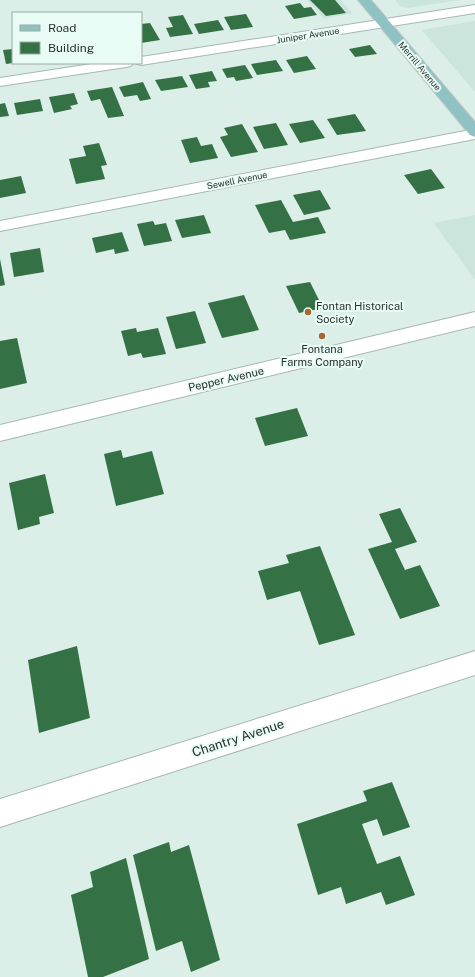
<svg xmlns="http://www.w3.org/2000/svg" width="475" height="977" font-family="'Public Sans',sans-serif">
  <style>
    .built { fill: #cbe5dc }
    .building { fill: #347245 }
    .lines { fill: none; stroke-linecap: round; stroke-linejoin: round }
    .minor-casing { stroke: #a6b7b1; stroke-width: 2 }
    .major-casing { stroke: #c8c9c9; stroke-width: 2 }
    .minor { fill: #fff; fill-rule: evenodd }
    .major { fill: #8ec2c3; fill-rule: evenodd }
    .poi-dot { fill: #a76731; stroke: #e9fbf5; stroke-width: 1.5 }
    .labels { text-anchor: middle; dominant-baseline: central; stroke-width: 4; stroke-linejoin: round; paint-order: stroke }
    .far-street-label { font-size: 9px; fill: #2a312f; stroke: #e9fbf5 }
    .poi-label { font-size: 11px; fill: #2a312f; stroke: #e9fbf5; text-anchor: start }
    .street-label { font-size: 11px; fill: #2a312f; stroke: #e9fbf5 }
    .near-street-label { font-size: 13px; fill: #2a312f; stroke: #e9fbf5 }
  </style>
  <rect width="100%" height="100%" fill="#dceee8"/>
  <g class="built">
    <path d="M307 0H341L352 13 324 19Z"/>
    <path d="M395 0H461L407 8 400 6Z"/>
    <path d="M475 21V92L422 30Z"/>
    <path d="M475 215V280L434 223Z"/>
  </g>
  <g class="building">
    <path d="M310 0H335L346 13 326 16Z"/>
    <path d="M300 3 304 8 311 7 317 15 294 19 285 6Z"/>
    <path d="M246 14 253 27 231 30 224 17Z"/>
    <path d="M183 15 193 34 170 37 166 28 173 27 168 17Z"/>
    <path d="M218 20 224 30 199 34 194 24Z"/>
    <path d="M150 23 160 40 141 43V24Z"/>
    <path d="M370 45 377 54 355 57 349 49Z"/>
    <path d="M13 49V63L6 64 3 50Z"/>
    <path d="M307 56 316 69 294 73 286 60Z"/>
    <path d="M276 60 283 71 257 75 251 64Z"/>
    <path d="M245 65 253 78 236 81 234 77 227 78 222 69Z"/>
    <path d="M212 71 217 81 208 82 210 87 196 89 189 75Z"/>
    <path d="M182 76 188 87 161 91 155 80Z"/>
    <path d="M143 82 151 99 140 101 137 95 124 97 119 87Z"/>
    <path d="M112 87 124 116 108 118 100 99 91 101 87 91Z"/>
    <path d="M74 93 78 104 70 106 72 109 54 113 49 97Z"/>
    <path d="M40 99 43 111 17 115 14 103Z"/>
    <path d="M5 103 9 116 0 117V104Z"/>
    <path d="M355 114 366 131 337 135 327 119Z"/>
    <path d="M313 120 325 138 300 143 289 124Z"/>
    <path d="M276 123 288 145 264 149 253 127Z"/>
    <path d="M242 124 258 152 231 157 220 137 228 135 224 128Z"/>
    <path d="M197 137 201 146 212 144 218 158 190 163 181 140Z"/>
    <path d="M99 143 107 165 101 166 105 179 76 184 69 159 86 156 83 146Z"/>
    <path d="M431 169 445 188 418 194 404 175Z"/>
    <path d="M21 176 26 193 0 198V180Z"/>
    <path d="M320 190 331 209 304 215 293 195Z"/>
    <path d="M281 200 293 222 318 217 326 233 290 240 285 230 269 233 255 205Z"/>
    <path d="M204 215 211 233 182 238 175 220Z"/>
    <path d="M153 221 155 225 166 223 172 241 144 246 137 224Z"/>
    <path d="M122 232 129 251 115 254 114 249 96 253 92 238Z"/>
    <path d="M40 248 44 272 14 277 10 253Z"/>
    <path d="M0 259 5 285 0 286Z"/>
    <path d="M310 282 323 308 299 313 286 286Z"/>
    <path d="M244 295 259 330 222 338 208 303Z"/>
    <path d="M195 311 206 343 176 349 166 317Z"/>
    <path d="M136 328 137 332 158 328 166 354 143 358 141 353 128 356 121 331Z"/>
    <path d="M17 338 27 383 0 389V341Z"/>
    <path d="M297 408 308 436 265 446 255 418Z"/>
    <path d="M121 450 123 458 152 451 164 494 116 506 104 454Z"/>
    <path d="M45 474 54 513 39 517 40 524 18 530 9 483Z"/>
    <path d="M400 508 417 542 395 549 405 570 420 565 440 606 400 619 368 549 392 542 379 514Z"/>
    <path d="M320 546 355 635 319 645 300 591 267 600 258 571 289 563 286 555Z"/>
    <path d="M77 646 90 718 39 733 28 660Z"/>
    <path d="M392 782 410 827 383 836 377 819 362 824 377 864 400 856 415 895 386 905 381 892 346 904 341 887 318 895 297 824 367 801 363 791Z"/>
    <path d="M169 842 171 852 189 845 220 960 191 972 182 941 156 951 133 855Z"/>
    <path d="M126 858 149 959 103 977H88L71 895 93 887 90 872Z"/>
  </g>
  <g class="lines">
    <defs>
      <g id="minor">
        <path d="M475 5V13L141 65 135 63H141V57Z"/>
        <path d="M98 63H133L131 66 126 67 0 86V78Z"/>
        <path d="M475 129V139L0 231V221Z"/>
        <path d="M475 312V326L0 441V425Z"/>
        <path d="M475 651V675L0 827V799Z"/>
      </g>
      <path id="major" d="M358 0H371L475 122V137L470 135Z"/>
    </defs>
    <use href="#minor" class="minor-casing"/>
    <use href="#major" class="major-casing"/>
    <use href="#minor" class="minor"/>
    <use href="#major" class="major"/>
  </g>
  <g class="poi-dot">
    <circle cx="308" cy="312" r="4"/>
    <circle cx="322" cy="336" r="4"/>
  </g>
  <g class="labels">
    <g class="far-street-label">
      <text transform="translate(308 35) rotate(-9)">Juniper Avenue</text>
      <text transform="translate(420 66) rotate(50)">Merrill Avenue</text>
      <text transform="translate(237 180) rotate(-11)">Sewell Avenue</text>
    </g>
    <g class="poi-label">
      <text x="316" y="306">Fontan Historical<tspan x="316" dy="13">Society</tspan></text>
      <text x="322" y="349" text-anchor="middle">Fontana<tspan x="322" dy="13">Farms Company</tspan></text>
    </g>
    <g class="street-label">
      <text transform="translate(226 379) rotate(-13)">Pepper Avenue</text>
    </g>
    <g class="near-street-label">
      <text transform="translate(238 738) rotate(-18)">Chantry Avenue</text>
    </g>
  </g>
  <rect x="12" y="12" width="130" height="52" fill="#e9fbf5" stroke="#9daaa6"/>
  <rect x="20" y="25" width="20" height="6" fill="#8ec2c3" stroke="#9daaa6"/>
  <text x="48" y="32" font-size="12" fill="#2a312f">Road</text>
  <rect x="20" y="42" width="20" height="12" fill="#347245" stroke="#9daaa6"/>
  <text x="48" y="52" font-size="12" fill="#2a312f">Building</text>
</svg>
